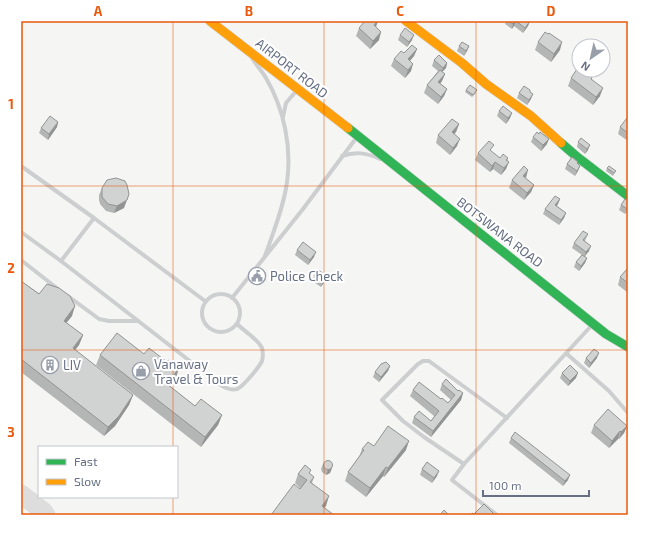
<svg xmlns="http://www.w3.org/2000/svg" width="649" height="536" font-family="'Exo 2',sans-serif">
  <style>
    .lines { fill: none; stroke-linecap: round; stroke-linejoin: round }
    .taxiway { stroke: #dcdddc; stroke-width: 19 }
    .fast-casing { stroke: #d2d3d4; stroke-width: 10 }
    .slow-casing { stroke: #d2d3d4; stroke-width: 10 }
    .lane { stroke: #cdcecf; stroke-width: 4 }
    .fast { stroke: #30b455; stroke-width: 9 }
    .slow { stroke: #ff9f0a; stroke-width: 9 }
    .wall { fill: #b4b5b5 }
    .shaded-wall { fill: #929393 }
    .building { fill: #d1d2d2; stroke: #929393 }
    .grid { fill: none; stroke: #e8590c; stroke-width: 1; stroke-opacity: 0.55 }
    .labels { text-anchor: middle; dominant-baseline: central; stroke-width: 4; stroke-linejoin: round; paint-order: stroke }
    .street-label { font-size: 13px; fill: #667084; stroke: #fff }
    .poi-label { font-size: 13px; fill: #667084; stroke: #fff; text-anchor: start }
    .neatline { fill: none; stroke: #e8590c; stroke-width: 1.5 }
    .grid-label { font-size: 13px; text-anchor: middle; font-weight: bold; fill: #e8590c }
  </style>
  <rect width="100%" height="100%" fill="#f5f5f4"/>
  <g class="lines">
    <path class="taxiway" d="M21 494 43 511 46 515"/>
    <defs>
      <g id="fast">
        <path d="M348 128 606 334 628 347"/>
        <path d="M561 143 576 156 628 196"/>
      </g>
      <g id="slow">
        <path d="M210 21 348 128"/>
        <path d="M406 21 462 63 486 84 531 116 561 143"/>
      </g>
    </defs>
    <use href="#fast" class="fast-casing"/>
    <use href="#slow" class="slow-casing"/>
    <g class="lane">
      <path d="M252 58C256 65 262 71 266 78 284 109 292 147 287 182 284 206 273 233 265 256"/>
      <path d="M283 117 286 103 297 90"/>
      <path d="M342 156C356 151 367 153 380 159"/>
      <path d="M21 166 94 218 205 301"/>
      <path d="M21 232 61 261 222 386C226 388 232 391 237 389 243 387 259 367 262 361 263 357 263 352 262 348 259 340 243 330 237 324"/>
      <path d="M21 260 58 289"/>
      <path d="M61 261 94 218"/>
      <circle cx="221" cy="313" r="19"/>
      <path d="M68 296 99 319 109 321H138"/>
      <path d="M232 298 303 209 357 137"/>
      <path d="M567 354 609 391 628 413"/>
      <path d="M464 464 592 325"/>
      <path d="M497 515 452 480 464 464 424 437 403 421 382 400 418 364 423 361H429L507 418"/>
    </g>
    <use href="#fast" class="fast"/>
    <use href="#slow" class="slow"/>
  </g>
  <g class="wall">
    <path d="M506 21H530L528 26 523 33 514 26 512 29 505 24Z"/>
    <path d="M376 27 379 40 370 49 356 36 359 28Z"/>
    <path d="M400 35 412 40 407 47 398 40Z"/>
    <path d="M538 42 560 50 551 62 535 50Z"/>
    <path d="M459 46H469L467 51 464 56 457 51Z"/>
    <path d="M417 49 414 56 410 61 411 71 405 78 391 66 394 59 404 53Z"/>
    <path d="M434 60 447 63 446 68 442 72 445 74 442 81 440 83 447 89 444 96 438 104 424 93 427 85 438 71 432 66Z"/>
    <path d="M583 74 592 77V79L600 96 593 105 568 86 571 78Z"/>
    <path d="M466 90 476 93 472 97 465 92Z"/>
    <path d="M530 92 531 99 527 105 517 98 519 93Z"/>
    <path d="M499 111 512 113 510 118 506 124 497 116Z"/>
    <path d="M628 119V141L618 134 620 127Z"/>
    <path d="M58 122 57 127 48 140 39 133 41 128Z"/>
    <path d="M459 124 456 132 454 134 457 146 450 155 436 143 438 135Z"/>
    <path d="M533 137 547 144 541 151 531 142Z"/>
    <path d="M578 142 588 150 585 154 577 147Z"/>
    <path d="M492 152 500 158H508L506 169 501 175 493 169 490 172 475 160 478 153Z"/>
    <path d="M567 164H578V171L575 176 565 169Z"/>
    <path d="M607 168 616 171 613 176 606 171Z"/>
    <path d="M525 178 534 185 531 192 524 200 509 188 512 180Z"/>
    <path d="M102 188 124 208 114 213 106 211 100 204 99 200V195Z"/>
    <path d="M560 199 557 206 566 213 564 218 559 225 543 214 545 209Z"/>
    <path d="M628 201V211L625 214 619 210 621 205Z"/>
    <path d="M588 234 585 241 589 251 584 257 587 258 585 263 579 271 574 267 576 262 582 255 572 248 574 243Z"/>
    <path d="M297 250 314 257 308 265 295 255Z"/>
    <path d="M628 268V293L618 285 620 277Z"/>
    <path d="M314 276H327L325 281 321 287 312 281Z"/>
    <path d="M21 281 72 316 66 323 83 335 79 345 75 350 133 395 129 405 115 426 104 436 21 372Z"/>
    <path d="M100 355 176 378 169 386 195 406 222 415 218 425 201 447 96 365Z"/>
    <path d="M586 358H597L589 368 584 363Z"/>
    <path d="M390 366 388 371 379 382 373 377 375 372Z"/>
    <path d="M562 373 576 378 568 386 560 378Z"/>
    <path d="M442 384 463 393 461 400 431 437 412 423 414 417 431 421 434 416 410 396 413 390 441 399 448 403 451 400 440 390Z"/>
    <path d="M594 425 627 426 624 433 619 439H618L609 448 591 433Z"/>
    <path d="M511 438 568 480 563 486 509 443Z"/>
    <path d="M374 446 406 450 384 477 383 476 366 497 345 481 348 472 359 457 362 449Z"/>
    <path d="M323 464 333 465 330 473 326 475 322 472 321 469Z"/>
    <path d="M422 469 437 476 432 483 420 475Z"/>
    <path d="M298 474H310L314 477 312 483 326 506 324 508 300 489V488L295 483Z"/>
  </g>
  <g class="shaded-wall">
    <path d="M377 21H378L376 27 371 33 374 25Z"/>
    <path d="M516 21 514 26 512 29 513 24Z"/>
    <path d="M530 21 528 26 523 33 525 28Z"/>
    <path d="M381 32 379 40 370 49 373 41Z"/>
    <path d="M414 35 412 40 407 47 409 42Z"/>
    <path d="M562 42 560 50 551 62 554 54Z"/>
    <path d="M469 46 467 51 464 56 466 51Z"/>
    <path d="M417 49 414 56 405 66 408 59Z"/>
    <path d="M447 63 446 68 441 73 443 68Z"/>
    <path d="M413 64 411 71 405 78 408 70Z"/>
    <path d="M445 74 442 81 436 89 438 82Z"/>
    <path d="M603 88 600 96 593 105 596 97Z"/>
    <path d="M447 89 444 96 438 104 441 97Z"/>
    <path d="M533 94 531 99 527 105 529 100Z"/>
    <path d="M512 113 510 118 506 124 508 118Z"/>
    <path d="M58 122 57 127 48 140 49 134Z"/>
    <path d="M459 124 456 132 449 140 452 132Z"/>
    <path d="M460 139 457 146 450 155 453 148Z"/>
    <path d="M549 139 547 144 541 151 543 145Z"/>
    <path d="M590 145 588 150 585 154 587 149Z"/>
    <path d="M495 162 493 169 490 172 492 166Z"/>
    <path d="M509 162 506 169 501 175 504 168Z"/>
    <path d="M580 166 578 171 575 176 577 171Z"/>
    <path d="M528 170 526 178 523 176Z"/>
    <path d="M534 185 531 192 524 200 527 193Z"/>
    <path d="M560 199 558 204 554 210 555 205Z"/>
    <path d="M127 200 124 208 114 213 117 206Z"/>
    <path d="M566 213 564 218 559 225 561 220Z"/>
    <path d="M591 246 589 251 584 257 586 252Z"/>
    <path d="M316 252 314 257 308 265 310 260Z"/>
    <path d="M587 258 585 263 579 271 581 266Z"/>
    <path d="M327 276 325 281 321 287 323 282Z"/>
    <path d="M75 306 72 316 60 331 64 321Z"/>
    <path d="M83 335 79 345 69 358 73 348Z"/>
    <path d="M599 353 597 358 589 368 591 363Z"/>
    <path d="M390 366 388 371 379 382 381 377Z"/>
    <path d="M179 368 176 378 163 394 167 384Z"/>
    <path d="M578 373 576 378 568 386 570 381Z"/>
    <path d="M463 393 461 400 431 437 433 431Z"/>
    <path d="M133 395 129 405 115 426 104 436 108 427Z"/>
    <path d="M222 415 218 425 201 447 205 437Z"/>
    <path d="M627 426 624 433 619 439 621 432Z"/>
    <path d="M620 431 618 439 609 448 612 441Z"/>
    <path d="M409 441 406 450 384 477 388 468Z"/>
    <path d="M386 467 383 476 366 497 370 488Z"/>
    <path d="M332 468 330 473 326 475 328 470Z"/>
    <path d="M439 471 437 476 432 483 434 478Z"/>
    <path d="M570 475 568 480 563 486 565 481Z"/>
    <path d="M329 496 326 506 319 515 322 506Z"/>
  </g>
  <g class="building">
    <path d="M365 21H377L374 25 381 32 373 41 359 28Z"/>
    <path d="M509 21H516L513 24Z"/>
    <path d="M516 21H530L525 28Z"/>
    <path d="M405 28 414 35 409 42 400 35Z"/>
    <path d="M545 32 548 34 549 33 562 42 554 54 538 42Z"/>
    <path d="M462 42 469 46 466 51 459 46Z"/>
    <path d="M412 45 417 49 408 59 413 64 408 70 394 59 401 51 404 53Z"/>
    <path d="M439 55 447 63 443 68 434 60Z"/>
    <path d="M577 69 583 74 584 71 592 77 591 79 603 88 596 97 571 78Z"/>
    <path d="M440 70 445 74 438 82 447 89 441 97 427 85Z"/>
    <path d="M470 85 477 90 473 95 466 90Z"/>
    <path d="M524 86 530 90V92L533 94 529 100 519 93Z"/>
    <path d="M503 106 512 113 508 118 499 111Z"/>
    <path d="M50 116 58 122 49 134 41 128Z"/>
    <path d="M627 118 628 119V133L620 127Z"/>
    <path d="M452 119 459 124 452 132 460 139 453 148 438 135Z"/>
    <path d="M537 132 539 134 540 132 549 139 543 145 533 137Z"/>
    <path d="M581 138 590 145 587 149 578 142Z"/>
    <path d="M489 141 494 145 490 150 500 158 503 154 508 158 506 160 509 162 504 168 495 162 492 166 478 153Z"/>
    <path d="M572 157 578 162 577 163 580 166 577 171 567 164Z"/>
    <path d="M524 166 528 170 523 176 534 185 527 193 512 180Z"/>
    <path d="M609 166 616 171 614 173 607 168Z"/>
    <path d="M116 178 125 181 127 185 129 194 127 200 117 206 108 204 102 197V188L107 180Z"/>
    <path d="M555 196 560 199 555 205 566 213 561 220 545 209Z"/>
    <path d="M625 199 628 201V208L627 209 621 205Z"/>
    <path d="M583 231 588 234 583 240 591 246 586 252 574 243Z"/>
    <path d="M303 242 316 252 310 260 297 250Z"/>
    <path d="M582 255 587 258 581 266 576 262Z"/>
    <path d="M628 268V283L620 277Z"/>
    <path d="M318 270 327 276 323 282 314 276Z"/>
    <path d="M21 281 39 294 47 284 59 288 70 296 75 306 64 321 83 335 73 348 133 395 119 416 108 427 21 359Z"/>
    <path d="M117 333 144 354 149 348 167 362 168 360 179 368 167 384 195 406 201 399 222 415 205 437 100 355Z"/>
    <path d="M594 349 599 353 591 363 586 358Z"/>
    <path d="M386 362 390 366 381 377 375 372 381 364Z"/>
    <path d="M570 365 578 373 570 381 562 373Z"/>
    <path d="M446 379 458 391 459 390 463 393 433 431 414 417 419 411 431 421 439 411 413 390 419 382 441 399 442 398 448 403 455 395 442 384Z"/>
    <path d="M608 409 627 426 621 432 620 431 612 441 594 425Z"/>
    <path d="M388 426 409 441 388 468 386 467 370 488 348 472 364 450 362 449 368 442 374 446Z"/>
    <path d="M515 432 570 475 565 481 511 438Z"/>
    <circle cx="328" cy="465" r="4.5"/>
    <path d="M427 462 439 471 434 478 422 469Z"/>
    <path d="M305 465 311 470 309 473 314 477 310 482 329 496 322 506 334 515H271L294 484 300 489 307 480 298 474Z"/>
    <path d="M484 504 495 515H470L473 513 474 514Z"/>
    <path d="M444 510 449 515H440Z"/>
  </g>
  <path class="grid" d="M173 21V447M324 21V515M476 21V515M21 186H628M21 350H628M173 497V515"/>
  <defs>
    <symbol id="civic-ring" viewBox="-11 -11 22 22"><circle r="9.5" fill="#fff" stroke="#989fab" stroke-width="1.5"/><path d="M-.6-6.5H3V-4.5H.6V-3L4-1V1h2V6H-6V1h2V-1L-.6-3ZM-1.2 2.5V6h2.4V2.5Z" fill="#989fab"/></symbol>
    <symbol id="building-ring" viewBox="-11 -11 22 22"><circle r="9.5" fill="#fff" stroke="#989fab" stroke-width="1.5"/><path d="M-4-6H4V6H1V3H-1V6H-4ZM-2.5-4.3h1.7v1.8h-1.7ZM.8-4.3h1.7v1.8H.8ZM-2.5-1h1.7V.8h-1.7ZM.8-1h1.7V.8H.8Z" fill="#989fab"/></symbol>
    <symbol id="shop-ring" viewBox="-11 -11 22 22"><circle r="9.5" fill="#fff" stroke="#989fab" stroke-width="1.5"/><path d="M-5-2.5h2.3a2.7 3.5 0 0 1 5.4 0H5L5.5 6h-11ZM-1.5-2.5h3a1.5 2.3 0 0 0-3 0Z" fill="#989fab"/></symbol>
  </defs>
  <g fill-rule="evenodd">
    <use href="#civic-ring" x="247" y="266" width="20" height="20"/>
    <use href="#building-ring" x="40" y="355" width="20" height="20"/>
    <use href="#shop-ring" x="131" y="361" width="20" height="20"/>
  </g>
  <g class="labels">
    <g class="street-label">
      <text transform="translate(292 68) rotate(38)">AIRPORT ROAD</text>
      <text transform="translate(500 232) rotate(38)">BOTSWANA ROAD</text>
    </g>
    <g class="poi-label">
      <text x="270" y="276">Police Check</text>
      <text x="154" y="364">Vanaway<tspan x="154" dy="15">Travel &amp; Tours</tspan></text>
      <text x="63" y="365">LIV</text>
    </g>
  </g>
  <rect width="649" height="536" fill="none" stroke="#ffffff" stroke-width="44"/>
  <rect x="38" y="446" width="140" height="52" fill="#ffffff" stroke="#c2c6ce"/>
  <rect x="46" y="459" width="20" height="6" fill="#30b455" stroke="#c2c6ce"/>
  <text x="74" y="466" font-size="12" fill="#667084">Fast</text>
  <rect x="46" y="479" width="20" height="6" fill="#ff9f0a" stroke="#c2c6ce"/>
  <text x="74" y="486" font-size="12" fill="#667084">Slow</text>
  <g transform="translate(591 58) rotate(214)"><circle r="19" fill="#ffffff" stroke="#c2c6ce"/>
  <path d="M0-3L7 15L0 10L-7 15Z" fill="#989fab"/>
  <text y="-6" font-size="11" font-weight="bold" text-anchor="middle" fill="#667084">N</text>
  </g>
  <path d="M483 490v6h106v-6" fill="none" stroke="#667084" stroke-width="2"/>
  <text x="489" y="490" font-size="12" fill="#667084" stroke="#ffffff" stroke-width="3" paint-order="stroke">100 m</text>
  <rect x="22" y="22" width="605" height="492" class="neatline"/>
  <g class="grid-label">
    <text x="98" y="16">A</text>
    <text x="249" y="16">B</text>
    <text x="400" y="16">C</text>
    <text x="551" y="16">D</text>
    <text x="11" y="109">1</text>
    <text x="11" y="273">2</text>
    <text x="11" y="437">3</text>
  </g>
</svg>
